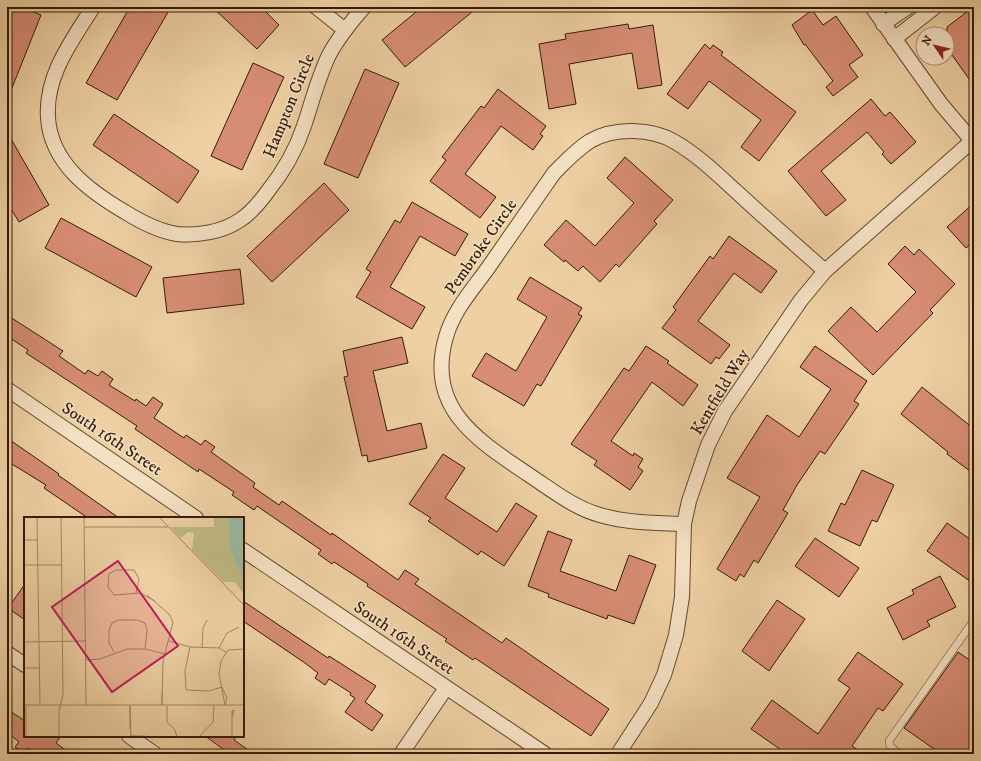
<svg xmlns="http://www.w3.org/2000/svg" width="981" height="761" font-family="'IM FELL DW Pica',serif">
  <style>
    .building { fill: #d78d75; stroke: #361a05 }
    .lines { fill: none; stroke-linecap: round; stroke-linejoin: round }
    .lane-casing { stroke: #64482c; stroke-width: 8 }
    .street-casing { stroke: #64482c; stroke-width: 16 }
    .lane { stroke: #f4e0c3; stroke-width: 7 }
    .street { stroke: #f4e0c3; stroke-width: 14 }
    .labels { text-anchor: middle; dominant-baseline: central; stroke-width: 3; stroke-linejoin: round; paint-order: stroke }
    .street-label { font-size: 17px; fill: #361a05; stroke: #f4e0c3 }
    .inset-road { fill: none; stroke: #a48763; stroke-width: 1 }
    .view { fill: #c2185b; fill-opacity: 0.15; stroke: #c2185b; stroke-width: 2 }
    .inset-edge { fill: none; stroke: #361a05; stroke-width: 2 }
  </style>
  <rect width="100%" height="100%" fill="#eed0a2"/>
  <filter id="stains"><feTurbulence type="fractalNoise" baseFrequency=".005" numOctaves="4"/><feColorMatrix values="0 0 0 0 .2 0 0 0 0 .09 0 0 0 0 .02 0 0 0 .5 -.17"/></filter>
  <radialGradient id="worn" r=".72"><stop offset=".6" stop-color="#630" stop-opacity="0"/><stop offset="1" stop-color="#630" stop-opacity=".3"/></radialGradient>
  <g class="building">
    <path d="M7 7H20L41 15 8 98Z"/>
    <path d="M130 7H171L117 100 86 83Z"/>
    <path d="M212 7H261L279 25 257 49Z"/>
    <path d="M422 7H478L405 67 382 40Z"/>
    <path d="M812 10 823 25 836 16 863 55 849 65 858 77 833 96 826 87 833 81 805 44 804 45 792 25Z"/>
    <path d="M968 11 974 18V86L947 48V27Z"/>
    <path d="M628 24 629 29 653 25 662 85 638 89 632 53 569 64 576 104 549 109 539 44 566 39 565 34Z"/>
    <path d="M705 44 710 49 713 45 723 52 721 55 796 112 759 161 741 147 761 120 709 81 688 109 667 94Z"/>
    <path d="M253 63 284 77 242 170 211 156Z"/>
    <path d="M365 69 399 83 358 178 324 164Z"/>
    <path d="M498 89 546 126 540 134 543 136 533 150 501 126 465 174 496 197 480 218 430 181 446 160 442 157 481 106 484 108Z"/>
    <path d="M871 99 885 116 890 112 916 142 891 164 882 154 884 152 867 132 821 171 846 200 826 216 788 171Z"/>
    <path d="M114 114 199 171 178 203 93 145Z"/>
    <path d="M7 132 49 205 19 222 7 202Z"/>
    <path d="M625 157 673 200 654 221 657 224 619 267 616 264 600 282 583 266 578 271 565 260 564 262 544 245 566 220 595 246 634 203 607 178Z"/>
    <path d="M324 183 349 210 272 282 247 256Z"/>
    <path d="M412 202 468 234 455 256 420 236 390 287 425 307 412 329 356 297 371 272 366 269 395 220 400 223Z"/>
    <path d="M974 203V241L966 248 947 227Z"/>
    <path d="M61 218 152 267 136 297 45 248Z"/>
    <path d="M729 236 777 271 761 293 734 273 698 321 730 345 719 359 716 357 711 364 662 328 676 310 673 307 710 256 713 259Z"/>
    <path d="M905 246 914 255 919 249 955 284 930 310 933 313 873 375 828 331 851 307 877 332 916 292 888 264Z"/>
    <path d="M240 269 244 304 167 313 163 278Z"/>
    <path d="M530 277 582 308 578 314 582 316 541 386 537 384 524 406 472 376 486 353 516 371 547 317 517 299Z"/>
    <path d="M7 315 63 351 59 356 85 374 88 370 98 376 102 371 113 379 109 385 135 401 136 399 146 406 153 397 163 404 154 418 184 438 186 435 201 445 205 440 215 447 211 452 255 483 253 487 279 505 282 501 331 535 332 533 398 580 405 570 419 579 415 584 502 643 506 638 609 709 591 736 475 658 473 660 445 641 447 639 367 586 368 584 334 562 332 564 318 554 321 550 257 506 254 510 232 495 234 492 199 469 198 472 135 429 137 426 26 353 28 350 7 336Z"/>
    <path d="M402 337 408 363 373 371 387 431 421 423 427 448 368 462 367 455 362 456 344 377 348 376 343 351Z"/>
    <path d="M646 346 669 361 667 363 698 385 683 406 652 382 611 441 633 456 634 453 643 459 638 467 643 471 630 490 594 465 597 461 571 444 624 368 629 371Z"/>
    <path d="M815 346 867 381 854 401 859 404 825 454 820 451 797 485 783 510 788 513 758 563 754 560 744 577 740 574 736 581 717 569 760 497 727 478 767 415 799 437 831 389 800 367Z"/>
    <path d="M922 387 974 429V474L947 454 948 452 901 414Z"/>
    <path d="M7 438 59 474 58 475 119 518H88L44 488 46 485 7 461Z"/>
    <path d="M443 454 465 468 445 498 497 532 516 503 537 516 504 566 481 551 478 555 428 521 431 518 409 504Z"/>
    <path d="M862 470 894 485 877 522 872 520 860 546 828 531 841 503 845 505Z"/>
    <path d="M947 523 974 542V584L927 551Z"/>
    <path d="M548 531 572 540 560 571 616 591 629 555 656 565 634 624 608 615 607 619 548 597 549 594 528 586Z"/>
    <path d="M815 538 859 568 839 597 795 566Z"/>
    <path d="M940 576 956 607 927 621 930 626 903 640 887 608 914 594 912 590Z"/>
    <path d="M25 584V620L8 608Z"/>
    <path d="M777 600 805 619 769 671 742 651Z"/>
    <path d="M243 601 328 658 329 656 376 686 365 702 383 715 372 731 345 712 355 698 350 695 351 693 329 679 325 685 315 678 318 673 305 663 243 621Z"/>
    <path d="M858 652 903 684 883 711 878 708 852 746 864 754H787L751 729 772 700 818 734 850 688 838 680Z"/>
    <path d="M958 652 974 663V754H931L934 749 904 728Z"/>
    <path d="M7 709 25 721V736H61L56 743 71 754H37L28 748 25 753 15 747 19 742 7 732Z"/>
    <path d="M205 736H237L234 740 254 754H230Z"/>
  </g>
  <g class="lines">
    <defs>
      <path id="lane" d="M899 754 890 746 889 741 974 620"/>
      <g id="street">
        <path d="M93 7C72 41 45 75 48 118 51 163 89 191 125 212 141 222 158 231 177 234 197 236 223 232 240 220 251 213 260 202 268 191 284 171 296 150 304 126 312 102 318 78 329 55 338 38 351 22 364 7"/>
        <path d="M316 7 345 30"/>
        <path d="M872 7 941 104 974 143"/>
        <path d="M883 24 908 7"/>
        <path d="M894 39 935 7"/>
        <path d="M7 389 196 518"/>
        <path d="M684 524C656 523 627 523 600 515 574 508 552 490 529 475 479 441 425 409 446 337 453 311 473 289 488 268 510 236 532 205 554 173 566 161 576 150 590 141 614 127 652 128 675 142 699 156 719 176 739 194 767 220 796 245 825 271"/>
        <path d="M243 550 545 754"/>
        <path d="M7 653 25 665"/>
        <path d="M129 736 155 754"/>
        <path d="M401 754 446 688"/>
        <path d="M618 754 651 703 664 675 676 635 682 597 684 524 689 501 708 445 725 411 801 300 825 271 972 141"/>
      </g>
    </defs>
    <use href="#lane" class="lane-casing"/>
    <use href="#street" class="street-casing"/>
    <use href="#lane" class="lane"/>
    <use href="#street" class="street"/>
  </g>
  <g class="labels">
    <g class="street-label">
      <text transform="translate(289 106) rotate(-68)">Hampton Circle</text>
      <text transform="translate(481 247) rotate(-55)">Pembroke Circle</text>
      <text transform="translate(720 392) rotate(-59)">Kentfield Way</text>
      <text transform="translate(112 439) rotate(34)">South 16th Street</text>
      <text transform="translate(404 638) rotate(34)">South 16th Street</text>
    </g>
  </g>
  <g transform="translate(24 517)">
    <rect width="220" height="220" fill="#eed0a2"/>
    <path d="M190 0H220V78L211 65H199L168 33 170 16 164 15 157 21 146 10H190Z" fill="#bdb982"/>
    <path d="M204 0H220V63L207 34Z" fill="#9bb7a0"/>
    <path class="inset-road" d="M13 0 16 189M60 0 62 189M135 0 220 88M60 10H144M0 23H13M0 48H37M112 76 115 62 110 53H92L85 57 84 70 90 78 116 76 131 84M123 78 145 97 149 105 139 144 138 188M145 124 166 130 195 131 202 135M0 125 61 124M166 130 161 154 162 173 185 174 198 170M178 131 179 111 183 103M195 131 203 116 215 110M90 135 85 126V113L88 106 94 103H113L121 106 123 113 121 132M62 143 76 142 103 132H121L141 137M0 151H15M198 170 203 181 201 188 195 157 197 144 204 133 220 132M0 188H220M106 188 107 220M138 188V175M143 189V205L151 213 153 220M208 201 210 193 208 194V220M106 212V189M106 219H121M2 220V188M35 220V195L39 177 37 0M175 220 189 205 190 188"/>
    <path class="view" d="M94 44 154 129 88 175 28 90Z"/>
    <rect width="220" height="220" class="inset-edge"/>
  </g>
  <rect width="981" height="761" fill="none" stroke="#eed0a2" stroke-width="24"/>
  <rect x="8" y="8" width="965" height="745" fill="none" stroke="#361a05" stroke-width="2"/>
  <rect x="12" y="12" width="957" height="737" fill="none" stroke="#361a05"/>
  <g transform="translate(935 46) rotate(305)"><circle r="19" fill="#f4e0c3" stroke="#a89177"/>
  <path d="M0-3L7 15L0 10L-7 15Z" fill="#8f2418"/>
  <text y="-6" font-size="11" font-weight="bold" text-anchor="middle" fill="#361a05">N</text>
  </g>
  <rect width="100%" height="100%" filter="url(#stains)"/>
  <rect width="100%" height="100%" fill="url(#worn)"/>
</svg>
